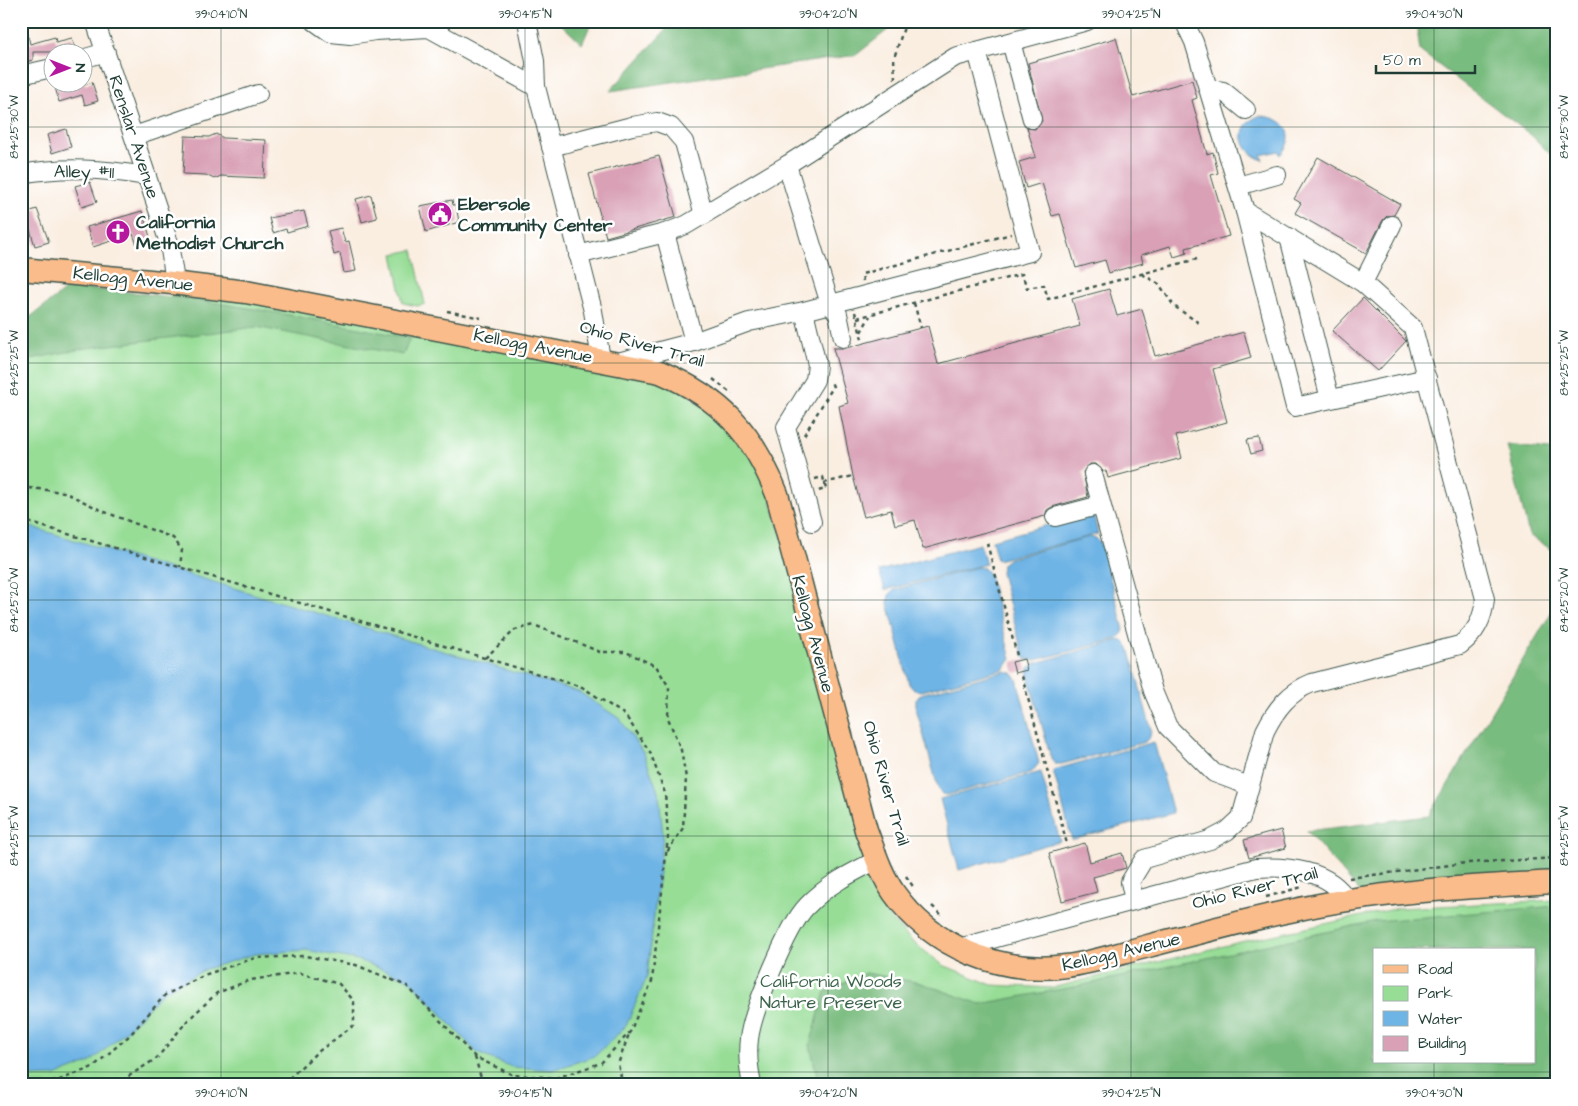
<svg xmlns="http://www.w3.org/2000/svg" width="1578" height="1106" font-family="'Architects Daughter',sans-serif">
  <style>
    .green { fill: #97dd96; stroke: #5b8d65; fill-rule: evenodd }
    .forest { fill: #79bc7f; stroke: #4c7c5a; fill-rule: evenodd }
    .water { fill: #6eb4e5; stroke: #46788c }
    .building { fill: #d9a0b6 }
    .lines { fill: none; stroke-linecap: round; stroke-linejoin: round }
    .minor-casing { stroke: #40584e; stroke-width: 20 }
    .major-casing { stroke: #40584e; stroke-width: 25 }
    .path { stroke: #40584e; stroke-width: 2.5; stroke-dasharray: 4 4; stroke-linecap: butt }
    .minor { stroke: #fff; stroke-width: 18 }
    .major { stroke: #f9bc8a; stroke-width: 22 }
    .ticks { fill: none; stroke: #1f3d34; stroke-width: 1; stroke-opacity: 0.45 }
    .labels { text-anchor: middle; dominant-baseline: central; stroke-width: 5; stroke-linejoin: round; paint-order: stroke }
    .street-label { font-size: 18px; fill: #1f3d34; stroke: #fff }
    .poi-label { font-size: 18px; font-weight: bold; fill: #1f3d34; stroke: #fff; text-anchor: start }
    .park-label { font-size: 18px; fill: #3d654c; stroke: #fff }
    .neatline { fill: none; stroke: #1f3d34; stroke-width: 2 }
    .ticks-label { font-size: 12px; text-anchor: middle; fill: #1f3d34 }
  </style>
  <rect width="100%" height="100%" fill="#fff"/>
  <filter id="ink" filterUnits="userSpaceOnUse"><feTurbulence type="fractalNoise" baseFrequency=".02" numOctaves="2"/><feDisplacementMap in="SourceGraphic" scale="10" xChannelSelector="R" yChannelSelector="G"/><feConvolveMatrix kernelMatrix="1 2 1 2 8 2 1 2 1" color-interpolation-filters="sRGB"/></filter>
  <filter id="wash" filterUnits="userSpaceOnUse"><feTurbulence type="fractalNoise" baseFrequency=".0096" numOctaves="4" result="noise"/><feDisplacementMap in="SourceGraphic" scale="20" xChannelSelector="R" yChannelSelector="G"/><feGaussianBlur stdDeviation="1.12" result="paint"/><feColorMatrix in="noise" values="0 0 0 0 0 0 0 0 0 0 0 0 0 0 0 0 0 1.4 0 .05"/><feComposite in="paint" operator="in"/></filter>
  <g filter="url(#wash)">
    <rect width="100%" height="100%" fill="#faeee1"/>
    <g class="green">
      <path d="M413 250 425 304 417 306 403 303 393 254Z"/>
      <path d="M172 283 660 372 756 450 877 860 860 869 884 912 914 943 943 965 992 985 1052 988 1236 943 1399 908 1557 900V1085H21V349L168 318ZM1374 950H1534V1062H1374Z"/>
    </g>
    <g class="forest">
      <path d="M558 21H592L582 44Z"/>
      <path d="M674 21H899L856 55 610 91Z"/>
      <path d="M1416 21H1557V161L1531 135 1420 51Z"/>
      <path d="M68 288C183 293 297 316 410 338L403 355 256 327 86 348 21 361V324Z"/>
      <path d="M1507 445 1557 451V553L1529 535Z"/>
      <path d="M1557 603V882L1364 897 1307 831 1429 816Z"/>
      <path d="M1557 906V1085H819L810 1045 825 992 866 973 921 983 980 1004 1074 987 1376 921ZM1374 950H1534V1062H1374Z"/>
    </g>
    <g class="water">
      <path d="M1259 116C1284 116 1300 134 1280 155L1279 151 1261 155 1263 160C1240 153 1234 125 1259 116Z"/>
      <path d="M1093 513 1098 534 997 560 992 540Z"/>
      <path d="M21 524 579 692 620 719 644 754 659 794 663 836 647 977 626 1026 595 1056 553 1070 512 1067 477 1053 410 980 358 960 306 950 255 954 206 969 163 992 128 1029 91 1062 55 1076 21 1077Z"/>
      <path d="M1089 537 1096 538 1101 543 1123 626V633L1117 639 1036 660H1027L1023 655 1001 573 1002 564 1008 559Z"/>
      <path d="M980 544 986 564 885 590 879 571Z"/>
      <path d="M977 567 984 568 989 574 1011 659 1004 669 922 691 914 690 909 684 888 603 889 595 894 590Z"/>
      <path d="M1119 640 1125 642 1129 648 1151 729 1150 737 1145 742 1062 764H1055L1051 758 1028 676 1029 668 1036 663Z"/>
      <path d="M1005 671 1012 673 1017 679 1039 763 1032 772 947 795 942 794 938 788 916 708V700L921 694Z"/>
      <path d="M1154 742 1173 813 1072 840 1053 770Z"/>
      <path d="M1041 772 1060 841 959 870 940 799Z"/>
    </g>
    <g id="blocks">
      <g class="building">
        <path d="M25 22 30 44 55 37 56 42 72 38 76 51 74 52H33V60L21 63V23Z"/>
        <path d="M1116 38 1133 97 1192 80 1197 98 1192 100 1207 154 1213 152 1218 173 1211 175 1229 236 1186 248 1187 253 1174 257 1170 246 1141 255 1143 263 1109 273 1105 260 1076 268 1060 214 1052 216 1042 183 1026 188 1019 162 1036 157 1027 128 1035 129 1042 121 1028 63Z"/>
        <path d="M70 82H85V85L92 82 98 101 85 105 82 95 59 102 55 87Z"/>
        <path d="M66 129 71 147 52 153 47 135Z"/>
        <path d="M216 134 223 138 266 140 264 178 221 176 214 179 206 175 183 174 185 136 209 137Z"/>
        <path d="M659 156 676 217 606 237 589 174Z"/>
        <path d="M1318 157 1400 204 1394 215 1387 216 1383 220 1366 253 1295 213 1301 203 1294 199Z"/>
        <path d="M90 182 97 202 82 207 75 186Z"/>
        <path d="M371 195 377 218 362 222 356 199Z"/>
        <path d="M452 200 453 205H456L459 222 426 232 420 206Z"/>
        <path d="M37 209 49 242 35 246 25 213Z"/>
        <path d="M142 211 151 240 137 245 133 234 93 247 87 227Z"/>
        <path d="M304 211 308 226 287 232 286 229 273 233 269 218Z"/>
        <path d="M341 228 345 242 349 241 356 271 344 273 340 253 334 255 328 231Z"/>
        <path d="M1109 289 1117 316 1142 309 1155 356 1244 332 1251 358 1213 369 1227 422 1176 436 1182 458 1108 478 1106 471H1103L1096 464H1090L1083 472 1088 497 1052 507 1047 510 1045 516 923 549 915 520 895 525 891 510 864 517 853 476 839 406 848 403 833 348H846L928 326 938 364 1080 326 1072 299Z"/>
        <path d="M1363 298 1406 341 1378 371 1332 331Z"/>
        <path d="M1259 438 1262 451 1251 454 1247 440Z"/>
        <path d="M1024 659 1027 670 1015 673 1012 662Z"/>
        <path d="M1281 830 1286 848 1249 858 1244 840Z"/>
        <path d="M1085 843 1090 862 1122 853 1126 868 1093 877 1097 892 1062 901 1049 853Z"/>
      </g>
    </g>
  </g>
  <g filter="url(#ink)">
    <use href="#blocks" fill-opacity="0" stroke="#40584e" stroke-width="1"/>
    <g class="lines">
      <defs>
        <g id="minor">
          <path d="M95 21 169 243 174 275 172 283"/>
          <path d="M314 21 331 33 350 35 375 31 429 28 536 87"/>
          <path d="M527 21 535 61 536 87 593 311 601 359"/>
          <path d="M1011 42 1032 119"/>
          <path d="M977 51 1087 21"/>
          <path d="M82 59 106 52"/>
          <path d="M21 75 52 68"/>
          <path d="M1209 89 1223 91 1246 110"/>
          <path d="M134 136 258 94"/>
          <path d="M551 147 632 126 657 122 671 127 684 142 704 215"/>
          <path d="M21 174C66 166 102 169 147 176"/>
          <path d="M1238 186 1277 175"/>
          <path d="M1245 211 1295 407 1427 378"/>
          <path d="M665 233 686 225 787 165 830 304 838 314 843 338"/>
          <path d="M1289 237 1330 399"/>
          <path d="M578 255 665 233 694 342 618 362"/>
          <path d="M1363 283 1392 225"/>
          <path d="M804 311 817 365 815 380 786 427 812 522"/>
          <path d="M694 342 749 322 804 311 1030 252 977 51 955 57 787 165"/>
          <path d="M1093 474 1153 691 1168 727 1214 773 1249 786"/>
          <path d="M1055 517 1101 505"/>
          <path d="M1134 900 1130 882 1144 859 1210 840 1227 831 1241 818 1265 731C1276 709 1289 692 1312 683L1460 645C1476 633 1483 619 1485 599L1413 328 1363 283 1245 211 1194 42 1184 21"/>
          <path d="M959 948 1256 868C1287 866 1330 870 1347 900"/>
          <path d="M752 1085C749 1070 747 1054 749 1039 752 1012 788 925 807 906 827 885 851 873 877 860"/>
        </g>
        <path id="major" d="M21 269 172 283 246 292 660 372C721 398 753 433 777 494L866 830C874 851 881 874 894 893 932 947 1001 975 1066 966 1093 963 1121 953 1148 946 1195 934 1242 921 1290 911 1378 891 1467 887 1557 882"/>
      </defs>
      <use href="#minor" class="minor-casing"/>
      <use href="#major" class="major-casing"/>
      <g class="path">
        <path d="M895 79 894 58 906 21"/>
        <path d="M1142 274 1159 284 1174 306 1199 323"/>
        <path d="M863 281 862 274 1011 234"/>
        <path d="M914 303 921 328"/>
        <path d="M447 311 481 318"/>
        <path d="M855 312 863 343"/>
        <path d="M857 318 1022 274 1027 288 1044 285 1048 299 1197 259"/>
        <path d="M861 332 870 316"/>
        <path d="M713 379 732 394"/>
        <path d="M804 435 833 387 831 381"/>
        <path d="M815 479 823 477 826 489 818 491"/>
        <path d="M824 483 853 476"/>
        <path d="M21 487 64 492 105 512 173 538 182 550 180 567"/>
        <path d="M21 520 582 687 625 715 650 752 665 793 668 837 652 981 630 1032 601 1063 556 1078 513 1075 475 1057 407 986 356 965 305 956 255 958 207 974 165 995 130 1035 93 1067 57 1081 21 1083"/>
        <path d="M987 543 1018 659"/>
        <path d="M485 658 515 630 534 625 600 652H626L656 666 669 687 668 718 681 750 686 778 683 828 667 852"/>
        <path d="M1022 676 1067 844"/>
        <path d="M906 876 914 888"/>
        <path d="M1349 878 1466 863 1557 858"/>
        <path d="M1266 897 1302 887"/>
        <path d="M932 906 943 916"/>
        <path d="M475 1057 483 1085"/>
        <path d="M115 1085 157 1058 187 1021 217 993 250 980 300 973 339 984 354 1001V1025L315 1054 282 1085"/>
        <path d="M623 1085 618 1064 629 1034"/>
      </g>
      <use href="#minor" class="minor"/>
      <use href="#major" class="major"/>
    </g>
  </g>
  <path class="ticks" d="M221 21V1085M525 21V1085M828 21V1085M1131 21V1085M1434 21V950M21 127H1557M21 363H1557M21 600H1557M21 836H1557M1434 1062V1085M21 1072H1557"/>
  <defs>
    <symbol id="civic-disc" viewBox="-11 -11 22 22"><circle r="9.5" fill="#b5179e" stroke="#fff"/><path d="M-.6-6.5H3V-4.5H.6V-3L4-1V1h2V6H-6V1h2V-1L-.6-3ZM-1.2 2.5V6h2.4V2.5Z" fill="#fff"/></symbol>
    <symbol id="church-disc" viewBox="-11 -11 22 22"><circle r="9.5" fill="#b5179e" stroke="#fff"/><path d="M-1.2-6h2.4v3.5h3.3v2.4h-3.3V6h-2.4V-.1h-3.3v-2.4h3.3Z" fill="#fff"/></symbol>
  </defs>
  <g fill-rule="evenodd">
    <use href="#civic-disc" x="426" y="200" width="28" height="28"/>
    <use href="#church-disc" x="104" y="218" width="28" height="28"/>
  </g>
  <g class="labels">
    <g class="street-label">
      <text transform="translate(134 137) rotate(72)">Renslar Avenue</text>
      <text transform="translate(84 172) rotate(1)">Alley #11</text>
      <text transform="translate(133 279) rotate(6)">Kellogg Avenue</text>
      <text transform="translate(642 344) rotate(16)">Ohio River Trail</text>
      <text transform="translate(533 346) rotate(11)">Kellogg Avenue</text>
      <text transform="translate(813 634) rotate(75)">Kellogg Avenue</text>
      <text transform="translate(886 783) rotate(74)">Ohio River Trail</text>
      <text transform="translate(1255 888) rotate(-14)">Ohio River Trail</text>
      <text transform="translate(1121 952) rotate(-13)">Kellogg Avenue</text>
    </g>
    <g class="poi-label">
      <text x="458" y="204">Ebersole<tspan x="458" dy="21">Community Center</tspan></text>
      <text x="136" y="222">California<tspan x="136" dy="21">Methodist Church</tspan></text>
    </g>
    <g class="park-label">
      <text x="831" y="981">California Woods<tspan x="831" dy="21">Nature Preserve</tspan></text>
    </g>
  </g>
  <rect width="1578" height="1106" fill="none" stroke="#fff" stroke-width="55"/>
  <rect x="1373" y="948" width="162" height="115" fill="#ffffff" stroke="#a5b1ae"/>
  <rect x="1383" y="965" width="25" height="8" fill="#f9bc8a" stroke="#a5b1ae"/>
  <text x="1418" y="974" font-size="15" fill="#1f3d34">Road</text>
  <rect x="1383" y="986" width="25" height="15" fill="#97dd96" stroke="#a5b1ae"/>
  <text x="1418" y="998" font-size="15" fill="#1f3d34">Park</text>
  <rect x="1383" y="1011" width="25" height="15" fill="#6eb4e5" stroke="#a5b1ae"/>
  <text x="1418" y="1024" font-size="15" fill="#1f3d34">Water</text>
  <rect x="1383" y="1036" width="25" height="15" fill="#d9a0b6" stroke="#a5b1ae"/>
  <text x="1418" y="1048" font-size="15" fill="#1f3d34">Building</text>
  <g transform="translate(68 68) rotate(90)"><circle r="24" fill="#ffffff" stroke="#a5b1ae"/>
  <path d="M0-4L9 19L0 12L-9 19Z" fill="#b5179e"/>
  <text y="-8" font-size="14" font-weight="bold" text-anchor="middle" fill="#1f3d34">N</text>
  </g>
  <path d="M1376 65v8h99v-8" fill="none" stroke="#1f3d34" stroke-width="2.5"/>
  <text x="1383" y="65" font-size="15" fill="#1f3d34" stroke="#ffffff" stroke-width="4" paint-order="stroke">50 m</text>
  <rect x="28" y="28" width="1522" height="1050" class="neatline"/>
  <g class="ticks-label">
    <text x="221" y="18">39°04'10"N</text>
    <text x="525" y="18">39°04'15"N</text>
    <text x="828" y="18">39°04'20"N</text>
    <text x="1131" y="18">39°04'25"N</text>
    <text x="1434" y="18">39°04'30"N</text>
    <text transform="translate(1564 127) rotate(-90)" y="4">84°25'30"W</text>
    <text transform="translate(14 127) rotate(-90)" y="4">84°25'30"W</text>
    <text transform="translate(1564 363) rotate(-90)" y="4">84°25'25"W</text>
    <text transform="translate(14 363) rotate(-90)" y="4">84°25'25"W</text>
    <text transform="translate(1564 600) rotate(-90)" y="4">84°25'20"W</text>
    <text transform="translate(14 600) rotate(-90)" y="4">84°25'20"W</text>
    <text transform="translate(1564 836) rotate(-90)" y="4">84°25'15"W</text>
    <text transform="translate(14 836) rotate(-90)" y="4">84°25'15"W</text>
    <text x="221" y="1097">39°04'10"N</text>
    <text x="525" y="1097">39°04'15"N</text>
    <text x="828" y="1097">39°04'20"N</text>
    <text x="1131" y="1097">39°04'25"N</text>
    <text x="1434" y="1097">39°04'30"N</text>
  </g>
</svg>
